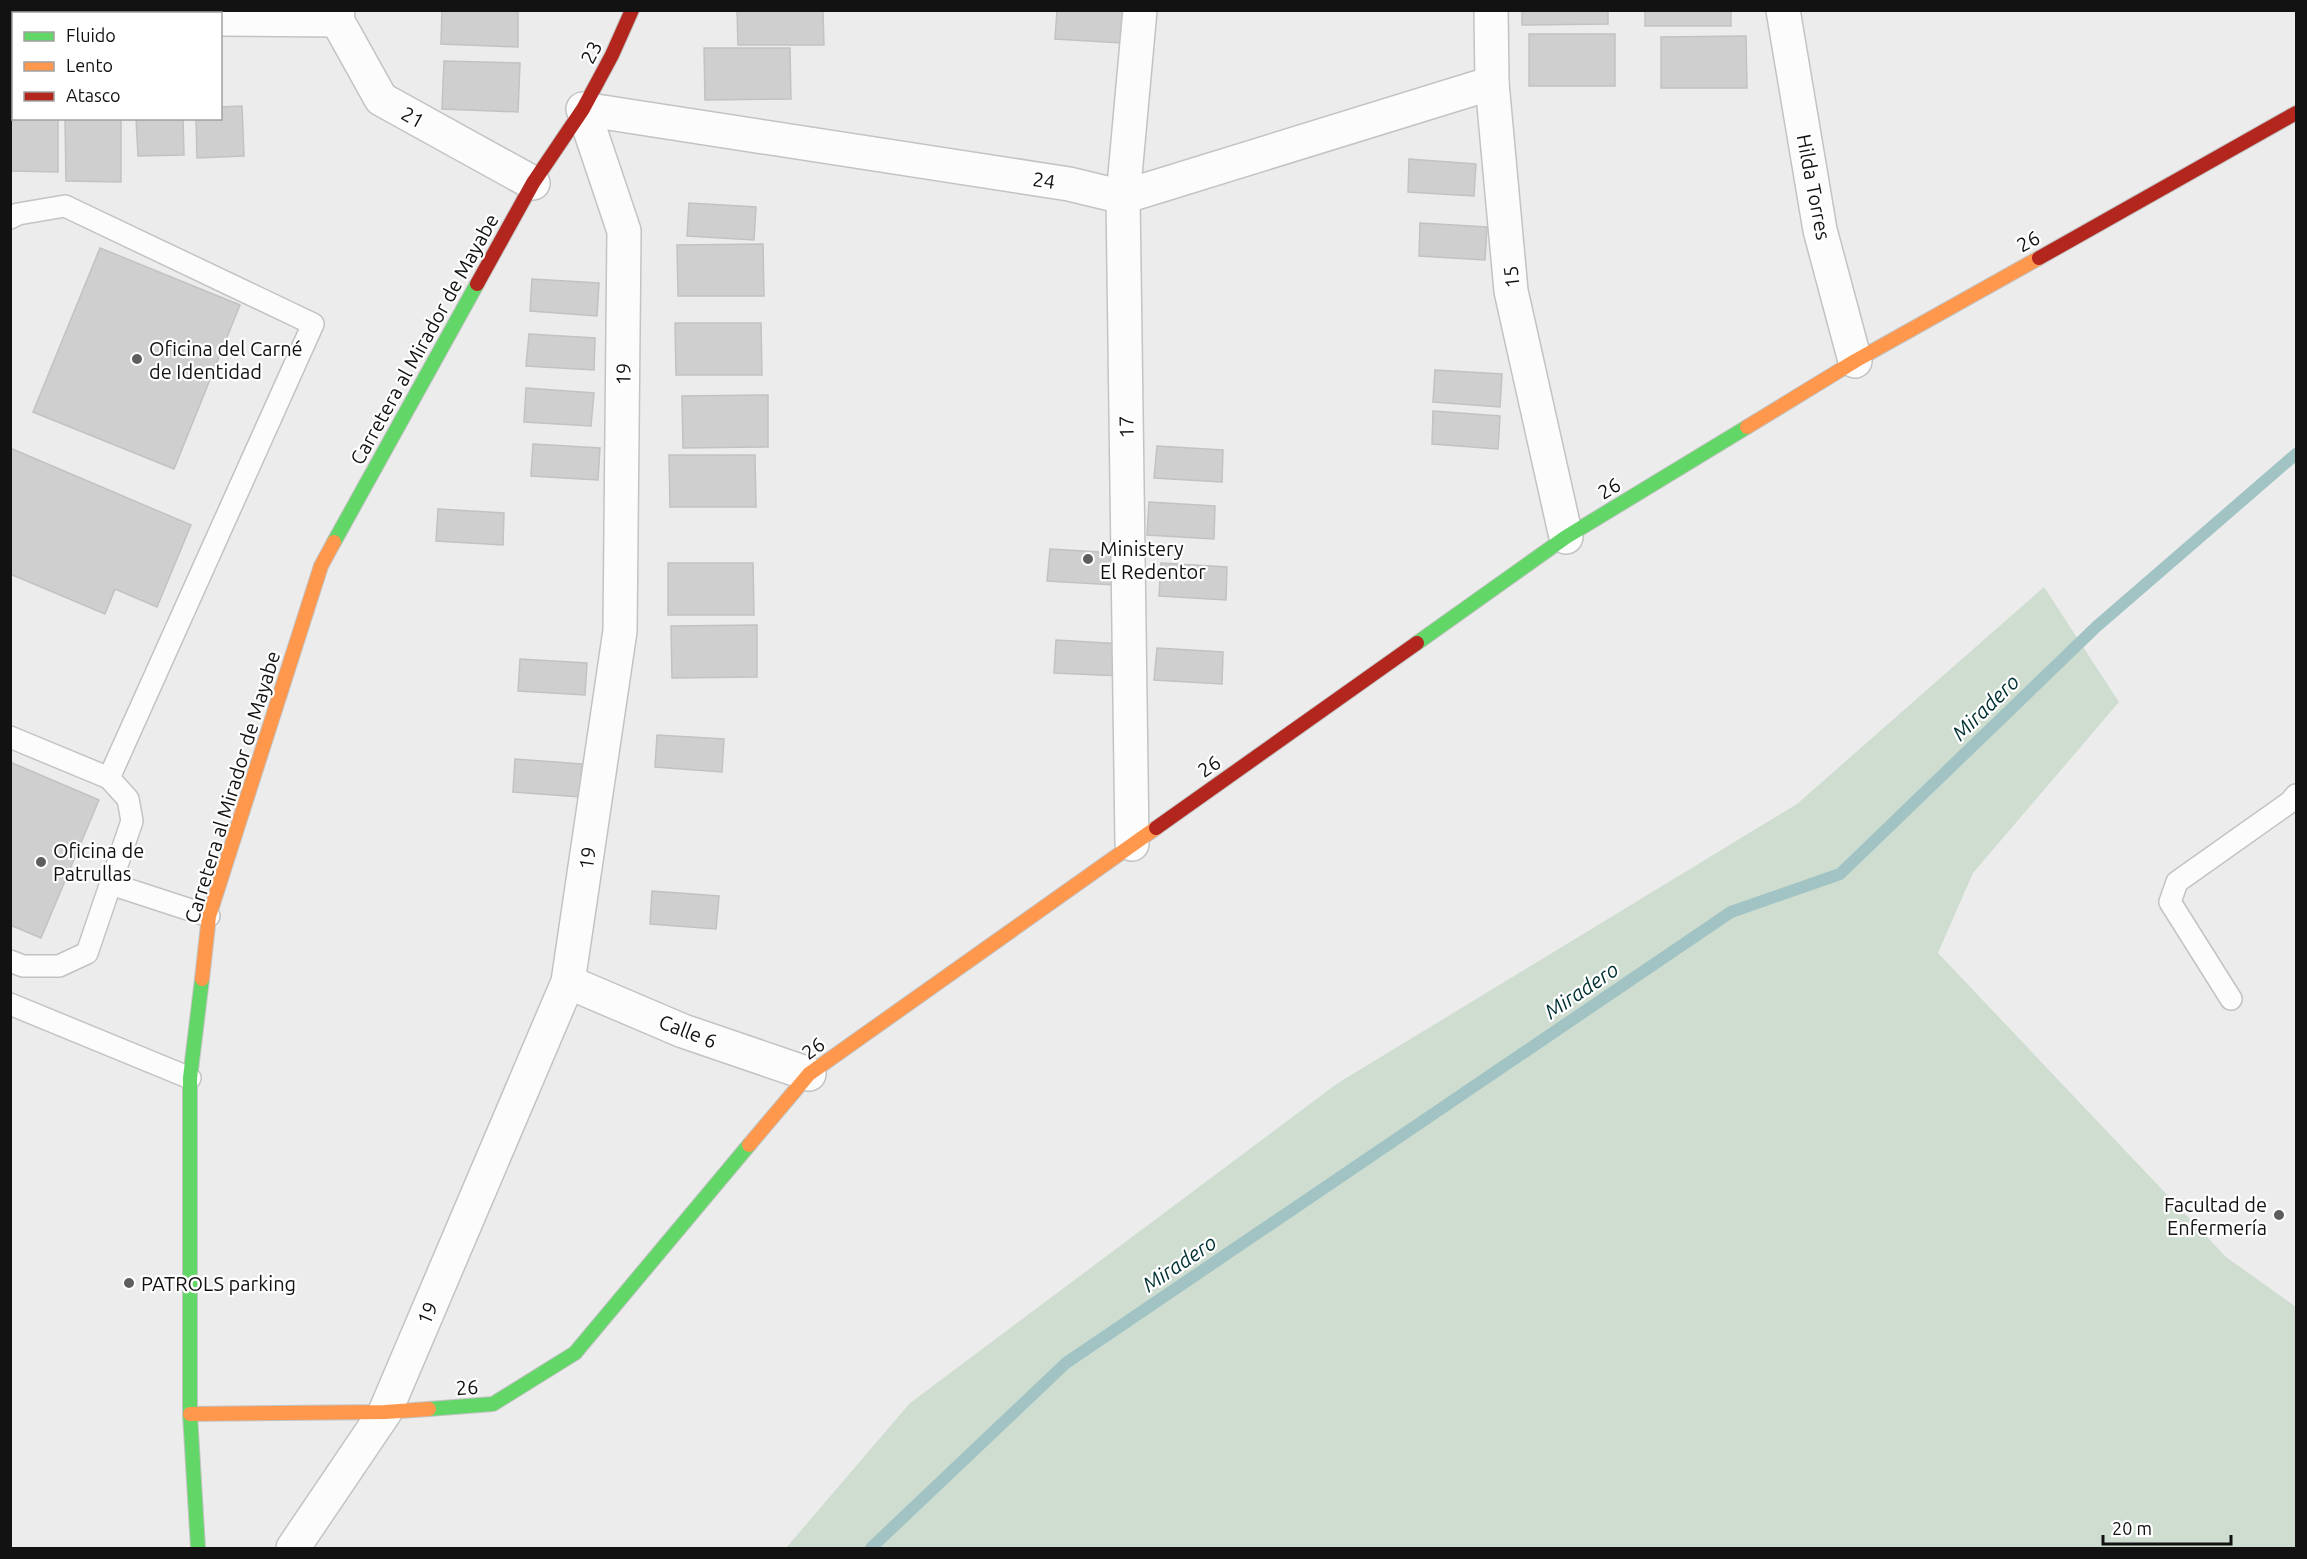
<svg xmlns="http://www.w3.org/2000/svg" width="2307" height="1559" font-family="Ubuntu,sans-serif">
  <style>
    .green { fill: #ceddd0 }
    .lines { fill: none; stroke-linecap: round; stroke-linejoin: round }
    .stream { stroke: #a2c3c4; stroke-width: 12 }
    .building { fill: #cfcfcf; stroke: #c2c2c2; stroke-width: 1.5 }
    .lane-casing { stroke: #c2c3c3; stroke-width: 24 }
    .street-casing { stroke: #c2c3c3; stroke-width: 36 }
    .fast-casing { stroke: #c2c3c3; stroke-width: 16 }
    .slow-casing { stroke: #c2c3c3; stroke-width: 16 }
    .jam-casing { stroke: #c2c3c3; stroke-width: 16 }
    .lane { stroke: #fcfcfc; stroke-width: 21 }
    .street { stroke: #fcfcfc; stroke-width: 33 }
    .fast { stroke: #63d668; stroke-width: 14 }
    .slow { stroke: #ff974d; stroke-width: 14 }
    .jam { stroke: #b3261e; stroke-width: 14 }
    .poi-dot { fill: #5e5e5f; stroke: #fff; stroke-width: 2 }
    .labels { text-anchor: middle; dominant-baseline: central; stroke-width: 4.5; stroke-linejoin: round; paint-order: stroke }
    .street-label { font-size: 20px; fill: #121212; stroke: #fff }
    .poi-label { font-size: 20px; fill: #121212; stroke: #fff; text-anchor: start }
    .water-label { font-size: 21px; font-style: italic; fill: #013032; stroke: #fff }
  </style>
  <rect width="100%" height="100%" fill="#ececed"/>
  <path class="green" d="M2044 587 2119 702 1973 873 1938 953 2226 1257 2296 1307V1548H786L910 1403 1338 1083 1797 804Z"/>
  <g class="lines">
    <path class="stream" d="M871 1548 1066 1363 1731 912 1840 874 2096 627 2296 454"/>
  </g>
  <g class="building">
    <path d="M442 10H518V47L441 44Z"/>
    <path d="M737 10H823L824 45H738Z"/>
    <path d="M1057 10 1124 11 1122 43 1055 39Z"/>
    <path d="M1522 10H1608V24L1522 25Z"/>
    <rect x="1645" y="10" width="86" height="16"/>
    <rect x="1529" y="34" width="86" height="52"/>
    <path d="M1746 36 1747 88H1661V37Z"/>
    <path d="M704 48H790L791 99 705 100Z"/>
    <path d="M444 61 520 63 518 112 442 109Z"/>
    <path d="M10 96H14V118H58V172L10 171Z"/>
    <path d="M242 106 244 156 197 158 196 118H220V107Z"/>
    <path d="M65 118H121V182L66 181Z"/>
    <path d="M136 118H183L184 155 138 156Z"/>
    <path d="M1409 159 1476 164 1474 196 1408 192Z"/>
    <path d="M689 203 756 207 754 240 687 236Z"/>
    <path d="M1420 223 1487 227 1485 260 1419 256Z"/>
    <path d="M763 244 764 296H678L677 245Z"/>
    <path d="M100 248 240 305 174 469 33 412Z"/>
    <path d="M532 279 599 283 597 316 530 311Z"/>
    <path d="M675 323H761L762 375H676Z"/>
    <path d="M529 334 595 338 594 370 526 366Z"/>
    <path d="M1435 370 1502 374 1500 407 1433 402Z"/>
    <path d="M526 388 594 393 591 426 524 422Z"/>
    <path d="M768 395V447L683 448 682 396Z"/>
    <path d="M1433 411 1500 416 1498 449 1432 444Z"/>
    <path d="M533 444 600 448 598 480 531 476Z"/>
    <path d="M1157 446 1223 450 1222 482 1154 478Z"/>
    <path d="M10 448 191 525 157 607 115 589 105 614 10 574Z"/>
    <path d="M669 455H755L756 507H670Z"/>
    <path d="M1149 502 1215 506 1214 539 1147 535Z"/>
    <path d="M438 509 504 513 503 545 436 541Z"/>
    <path d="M1050 549 1116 553 1115 585 1047 581Z"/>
    <path d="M668 563H753L754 615H668Z"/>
    <path d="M1161 563 1227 567 1226 600 1159 596Z"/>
    <path d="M757 625V677L672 678 671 626Z"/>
    <path d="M1056 640 1123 644 1121 676 1054 673Z"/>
    <path d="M1157 648 1223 652 1222 684 1154 680Z"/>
    <path d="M520 659 587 663 585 695 518 691Z"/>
    <path d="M657 735 724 739 722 772 655 767Z"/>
    <path d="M515 759 582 764 580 797 513 792Z"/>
    <path d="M10 762 99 800 41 938 10 925Z"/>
    <path d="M652 891 719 896 716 929 650 924Z"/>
  </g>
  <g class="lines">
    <defs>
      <g id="lane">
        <path d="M10 218 18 214 65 206 313 324 109 778"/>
        <path d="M10 737 109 778 128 799 132 821 87 953 59 966H23L10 961"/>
        <path d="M111 884 209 916"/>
        <path d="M2231 999 2170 902 2177 882 2290 802 2296 795"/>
        <path d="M10 1004 190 1078"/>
      </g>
      <g id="street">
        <path d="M338 10 337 20 381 99 533 183"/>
        <path d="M1491 10 1492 83 1511 291 1566 537"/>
        <path d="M1783 10 1820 230 1855 361"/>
        <path d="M10 16H14"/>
        <path d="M220 19 337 20"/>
        <path d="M1132 844 1123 197 1140 10"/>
        <path d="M568 982 683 1031 809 1074"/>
        <path d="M293 1548 385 1412 568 982 620 631 624 231 583 109 1069 184 1123 197 1492 83"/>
      </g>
      <g id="fast">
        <path d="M334 542 477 284"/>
        <path d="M1417 643 1566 537 1747 427"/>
        <path d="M429 1409 493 1404 575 1353 749 1145"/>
        <path d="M198 1548 190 1414V1078L202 979"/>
      </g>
      <g id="slow">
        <path d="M1747 427 1855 361 2039 258"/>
        <path d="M202 979 209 916 321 566 334 542"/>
        <path d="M749 1145 809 1074 1156 828"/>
        <path d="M190 1414 385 1412 429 1409"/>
      </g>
      <g id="jam">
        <path d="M2039 258 2296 113"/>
        <path d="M477 284 533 183 583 109 612 55 632 10"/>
        <path d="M1156 828 1417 643"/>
      </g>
    </defs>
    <use href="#lane" class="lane-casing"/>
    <use href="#street" class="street-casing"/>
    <use href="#fast" class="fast-casing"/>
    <use href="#slow" class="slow-casing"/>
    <use href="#jam" class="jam-casing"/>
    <use href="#lane" class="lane"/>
    <use href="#street" class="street"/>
    <use href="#fast" class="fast"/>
    <use href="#slow" class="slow"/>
    <use href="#jam" class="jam"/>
  </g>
  <g class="poi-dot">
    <circle cx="137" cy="359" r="6"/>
    <circle cx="1088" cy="559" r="6"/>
    <circle cx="41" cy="862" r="6"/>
    <circle cx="2279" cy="1215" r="6"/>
    <circle cx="129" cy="1283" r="6"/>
  </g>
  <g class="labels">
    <g class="street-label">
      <text transform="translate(591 52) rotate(-63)">23</text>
      <text transform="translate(413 117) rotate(29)">21</text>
      <text transform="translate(1044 180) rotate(9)">24</text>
      <text transform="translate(1814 187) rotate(79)">Hilda Torres</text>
      <text transform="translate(2028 241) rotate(-29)">26</text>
      <text transform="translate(1511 277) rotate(-96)">15</text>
      <text transform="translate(424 339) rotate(-61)">Carretera al Mirador de Mayabe</text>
      <text transform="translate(623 374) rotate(-89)">19</text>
      <text transform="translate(1126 427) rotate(-91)">17</text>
      <text transform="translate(1609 488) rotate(-31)">26</text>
      <text transform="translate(1209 766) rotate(-35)">26</text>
      <text transform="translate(232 787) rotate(-73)">Carretera al Mirador de Mayabe</text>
      <text transform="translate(587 858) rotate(-82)">19</text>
      <text transform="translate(688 1031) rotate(21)">Calle 6</text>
      <text transform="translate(813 1048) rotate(-37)">26</text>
      <text transform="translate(427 1313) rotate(-67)">19</text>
      <text transform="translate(467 1387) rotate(-4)">26</text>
    </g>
    <g class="poi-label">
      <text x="149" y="348">Oficina del Carné<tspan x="149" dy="23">de Identidad</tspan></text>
      <text x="1100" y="548">Ministery<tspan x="1100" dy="23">El Redentor</tspan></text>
      <text x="53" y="850">Oficina de<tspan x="53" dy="23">Patrullas</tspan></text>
      <text x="2267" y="1204" text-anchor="end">Facultad de<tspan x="2267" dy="23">Enfermería</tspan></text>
      <text x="141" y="1283">PATROLS parking</text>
    </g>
    <g class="water-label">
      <text transform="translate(1985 707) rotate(-44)">Miradero</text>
      <text transform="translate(1581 990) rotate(-34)">Miradero</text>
      <text transform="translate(1179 1263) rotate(-34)">Miradero</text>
    </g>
  </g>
  <rect width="2307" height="1559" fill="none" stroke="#121212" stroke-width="24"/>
  <rect x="12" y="12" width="210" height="108" fill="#ffffff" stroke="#a0a0a0" stroke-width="1.5"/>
  <rect x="24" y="32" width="30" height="9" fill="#63d668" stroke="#a0a0a0" stroke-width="1.5"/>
  <text x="66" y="42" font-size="18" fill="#121212">Fluido</text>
  <rect x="24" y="62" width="30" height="9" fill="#ff974d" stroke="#a0a0a0" stroke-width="1.5"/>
  <text x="66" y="72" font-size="18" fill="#121212">Lento</text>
  <rect x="24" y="92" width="30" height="9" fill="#b3261e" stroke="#a0a0a0" stroke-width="1.5"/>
  <text x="66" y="102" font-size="18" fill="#121212">Atasco</text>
  <path d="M2103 1535v9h128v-9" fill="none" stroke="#121212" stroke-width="3"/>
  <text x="2112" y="1535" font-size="18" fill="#121212" stroke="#ffffff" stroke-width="4.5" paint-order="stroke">20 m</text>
</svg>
